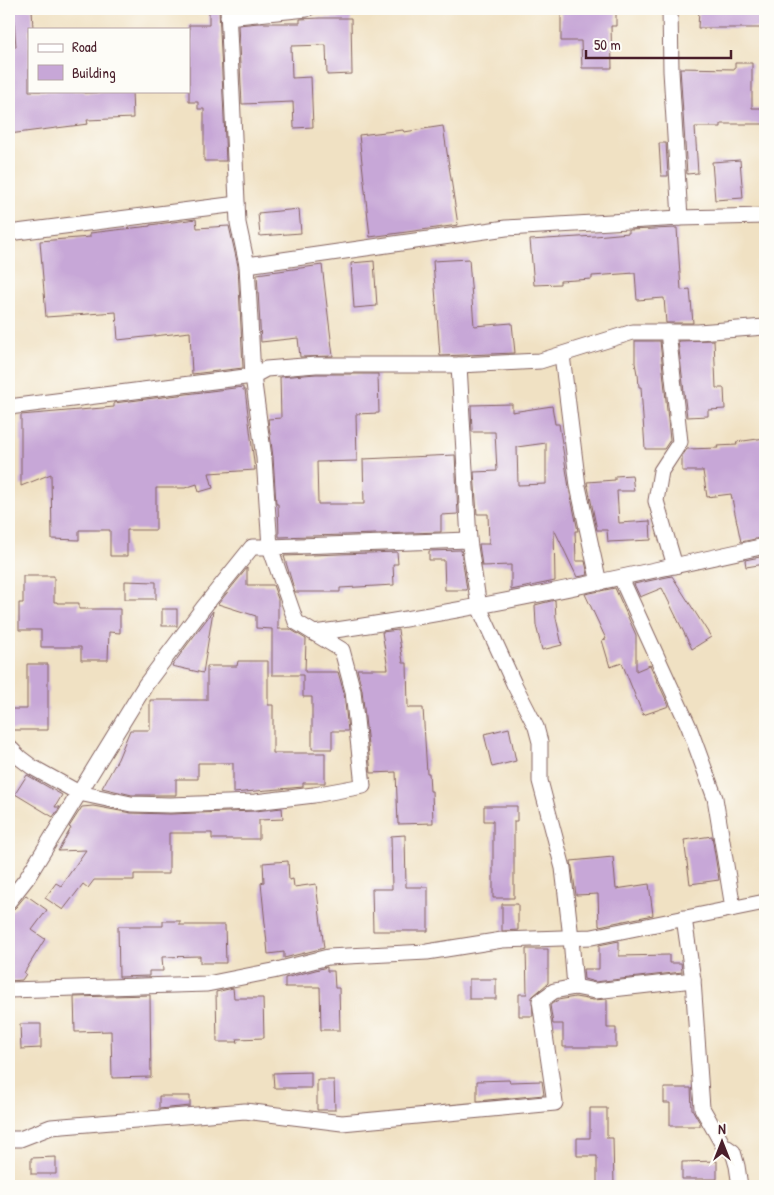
<svg xmlns="http://www.w3.org/2000/svg" width="774" height="1195" font-family="'Patrick Hand',sans-serif">
  <style>
    .building { fill: #c7a7d7; fill-rule: evenodd }
    .lines { fill: none; stroke-linecap: round; stroke-linejoin: round }
    .minor-casing { stroke: #846360; stroke-width: 17 }
    .minor { stroke: #fff; stroke-width: 15 }
  </style>
  <rect width="100%" height="100%" fill="#fdfcf7"/>
  <filter id="ink" filterUnits="userSpaceOnUse"><feTurbulence type="fractalNoise" baseFrequency=".02" numOctaves="2"/><feDisplacementMap in="SourceGraphic" scale="10" xChannelSelector="R" yChannelSelector="G"/><feConvolveMatrix kernelMatrix="1 2 1 2 8 2 1 2 1" color-interpolation-filters="sRGB"/></filter>
  <filter id="wash" filterUnits="userSpaceOnUse"><feTurbulence type="fractalNoise" baseFrequency=".0096" numOctaves="4" result="noise"/><feDisplacementMap in="SourceGraphic" scale="20" xChannelSelector="R" yChannelSelector="G"/><feGaussianBlur stdDeviation="1.12" result="paint"/><feColorMatrix in="noise" values="0 0 0 0 0 0 0 0 0 0 0 0 0 0 0 0 0 1.4 0 .05"/><feComposite in="paint" operator="in"/></filter>
  <g filter="url(#wash)">
    <rect width="100%" height="100%" fill="#f0e1c3"/>
    <g id="blocks">
      <g class="building">
        <path d="M13 9H32L33 29H29V91H84V93L132 91 133 118 87 120 88 124 9 134V47H16Z"/>
        <path d="M209 9H219L226 161H204V109H198V102H189V25H209Z"/>
        <path d="M561 9H616V26H611L612 68H582L581 41H561Z"/>
        <path d="M699 9H765V28H698Z"/>
        <path d="M320 18H351L352 74 327 75 326 45 291 46 292 78 311 77 313 127 294 128 293 102 242 104 238 25 259 23H300V19Z"/>
        <path d="M735 63H752V108H765V124H721V127H695L698 173 687 174 680 68 735 69Z"/>
        <path d="M443 126 458 225 370 237 359 135 403 130 404 132Z"/>
        <path d="M659 143H666L668 176H661Z"/>
        <path d="M740 160 743 198 715 200 712 162Z"/>
        <path d="M299 209 301 233 260 236 258 213Z"/>
        <path d="M196 219 197 228 229 226 238 266 243 368 192 374 190 332 118 340 116 312 46 317 40 241 90 237V233L150 226V225Z"/>
        <path d="M677 228 681 290 690 289 693 323H666L664 298 637 300 635 273 592 276V279L560 281V284L534 285 530 240 595 236 629 233V230Z"/>
        <path d="M469 259 474 326 512 323 515 353 440 356 433 261Z"/>
        <path d="M374 261 377 306 354 308 351 263Z"/>
        <path d="M322 265 333 356 300 357 298 338 261 342 257 274Z"/>
        <path d="M714 340 716 388H724L725 409 708 410V416L687 417 678 341Z"/>
        <path d="M635 341H660L670 440 664 449H645L641 387H639L638 374H637L635 363Z"/>
        <path d="M316 374H378L379 413 356 414 357 461 317 462 318 504H364L363 459 455 455 458 514 441 515V532L279 537 278 504H276L273 457 268 419 281 418 280 377Z"/>
        <path d="M243 387V390H245L255 470 209 473 213 488 199 492 197 484 185 488H156V530H127V556H110V530H79V540L52 539 51 474 21 486V415L114 407V403Z"/>
        <path d="M512 404V412L552 406 555 424H559L569 488 578 531H575L576 561H585L588 575 577 577 554 529 555 581 511 590V565L482 566 479 544H489L488 514H477L474 472 497 471 495 432H472L471 405ZM546 443V484L518 485 517 447Z"/>
        <path d="M765 438V537L741 542 731 494 707 497 703 471H682V456L687 449 718 448 717 446 737 445 736 442Z"/>
        <path d="M632 475 634 491H617L619 523 650 521 651 540 608 542 607 530H597L587 482 615 480V476Z"/>
        <path d="M461 550 467 590H445L444 560H429V551Z"/>
        <path d="M397 552 398 564H393L394 585 340 588V592H295L284 556Z"/>
        <path d="M765 556V564L746 567 745 560Z"/>
        <path d="M247 568V585H273L278 599V629H290L306 639 305 672H338L344 693 348 731H332V749H312V697H303V675H272V629L256 628V616L218 604Z"/>
        <path d="M23 576H54V602H57V603H79V609H120V633L109 632 108 660H81V647H41V630H19V603H23Z"/>
        <path d="M672 576 711 637 692 649 662 588 640 597 634 584Z"/>
        <path d="M125 581 156 582V599H125Z"/>
        <path d="M615 588 636 635V671L650 665 669 706 643 715 622 663 610 667 602 640 606 639 585 594Z"/>
        <path d="M555 600 556 618 562 645 542 650 536 625 535 605Z"/>
        <rect x="162" y="609" width="15" height="17"/>
        <path d="M213 611 203 673 172 666 187 645Z"/>
        <path d="M398 630 403 663H407L408 708H423L427 773H429L430 791H432L433 823 398 824 396 772 371 773 362 690 357 669H388L382 632Z"/>
        <path d="M238 661H268V705H273V753H325V783H303V787L233 793V763H198V779H176V795H132L102 788 118 759 130 730H150V700H207V666H237Z"/>
        <path d="M27 664H48V730H9V709H27Z"/>
        <path d="M509 728 516 761 492 767 484 734Z"/>
        <path d="M27 775 62 795 55 807H60L53 817 15 794Z"/>
        <path d="M93 806 131 813 170 814 255 811 282 808 283 819 259 820V839H212V833H169V874H134V880H94L88 888 83 884 63 910 45 898 56 883 61 886 86 850 58 851 71 828 69 827 82 807Z"/>
        <path d="M484 806H517V821H514V898H493V821H484Z"/>
        <path d="M405 835 406 887H428V931H373L372 889H392L391 836Z"/>
        <path d="M712 836 719 880 690 884 684 840Z"/>
        <path d="M613 857 616 889 649 884 653 915 599 926 598 894 576 895 571 861Z"/>
        <path d="M288 861 289 880 293 879 294 887 316 884 324 948 284 958V952L268 954 261 883 264 882 263 863Z"/>
        <path d="M26 895 47 910 32 930 45 939 24 973 26 974 22 980 9 981V913L16 907Z"/>
        <path d="M502 904H518V930L502 931Z"/>
        <path d="M163 921H180V925H225L226 963H200V956L162 957 163 971H149V976L119 977 118 926H163Z"/>
        <path d="M619 941V956L669 955V963H681L682 972 595 982 584 979 583 969H599V945Z"/>
        <path d="M526 949H548V983L532 997 533 1016H519V994H527Z"/>
        <path d="M327 967V971H334L335 988H339L340 1030H321L320 987H285V978Z"/>
        <rect x="469" y="979" width="27" height="20"/>
        <path d="M233 988 234 998H263L264 1038 237 1039 238 1042H217L216 992Z"/>
        <path d="M150 995 151 1077 112 1078 111 1031 75 1032 74 997Z"/>
        <path d="M575 997 593 1000 607 999V1028H616V1047H563V1024H553L550 1005 558 1000Z"/>
        <path d="M20 1024H41V1048L21 1049Z"/>
        <path d="M311 1072V1088H274L273 1073Z"/>
        <path d="M317 1080H334L335 1110H317Z"/>
        <path d="M509 1080 510 1082 542 1081 544 1095 477 1101V1081Z"/>
        <path d="M664 1088H691L692 1109 700 1123V1126H670V1103H664Z"/>
        <path d="M159 1096H190V1106L159 1109Z"/>
        <path d="M590 1108H607V1138H613L614 1186H597V1156H577V1138H590Z"/>
        <path d="M56 1157V1174H31V1158Z"/>
        <path d="M717 1161V1179H682V1162Z"/>
      </g>
    </g>
  </g>
  <g filter="url(#ink)">
    <use href="#blocks" fill-opacity="0" stroke="#846360" stroke-width="1"/>
    <g class="lines">
      <defs>
        <g id="minor">
          <path d="M670 9 671 71 680 218"/>
          <path d="M228 17 307 9"/>
          <path d="M9 233 237 204"/>
          <path d="M247 265 506 228 680 218 765 216"/>
          <path d="M668 332 680 442 661 471 656 501 675 566"/>
          <path d="M562 355 578 486 599 583"/>
          <path d="M459 365 469 540 479 607 514 684 536 727 540 742V781L563 868 571 938 575 987"/>
          <path d="M9 407 253 376 266 369 316 365H459L540 361 633 332H698L765 327"/>
          <path d="M621 578 689 727 715 798 733 908"/>
          <path d="M314 633C466 612 615 579 765 546"/>
          <path d="M9 747 20 758 32 767 79 793 131 804 170 805 255 802 314 795 363 786 353 691 342 650 296 622 270 547 469 540"/>
          <path d="M9 901 27 878 146 684 203 608 252 547H270L264 458 253 376 247 265 238 223 228 9"/>
          <path d="M693 980 702 1108 723 1145 733 1152 737 1166 740 1186"/>
          <path d="M9 990 207 984 273 971 328 957 427 952 502 940 592 937 765 902"/>
          <path d="M9 1139H20L51 1127 245 1111 342 1123 555 1103 540 1001 554 991 575 987 595 991 693 980 684 918"/>
        </g>
      </defs>
      <use href="#minor" class="minor-casing"/>
      <use href="#minor" class="minor"/>
    </g>
  </g>
  <rect width="774" height="1195" fill="none" stroke="#fdfcf7" stroke-width="30"/>
  <rect x="28" y="28" width="162" height="65" fill="#fdfcf7" stroke="#b5a4a5"/>
  <rect x="38" y="44" width="25" height="8" fill="#ffffff" stroke="#b5a4a5"/>
  <text x="72" y="52" font-size="15" fill="#4a1f2b">Road</text>
  <rect x="38" y="65" width="25" height="15" fill="#c7a7d7" stroke="#b5a4a5"/>
  <text x="72" y="78" font-size="15" fill="#4a1f2b">Building</text>
  <g transform="translate(722 1142)" stroke="#fdfcf7" stroke-width="4" paint-order="stroke">
  <path d="M0-4L9 19L0 12L-9 19Z" fill="#4a1f2b"/>
  <text y="-8" font-size="14" font-weight="bold" text-anchor="middle" fill="#4a1f2b">N</text>
  </g>
  <path d="M586 50v8h145v-8" fill="none" stroke="#4a1f2b" stroke-width="2.5"/>
  <text x="594" y="50" font-size="15" fill="#4a1f2b" stroke="#fdfcf7" stroke-width="4" paint-order="stroke">50 m</text>
</svg>
